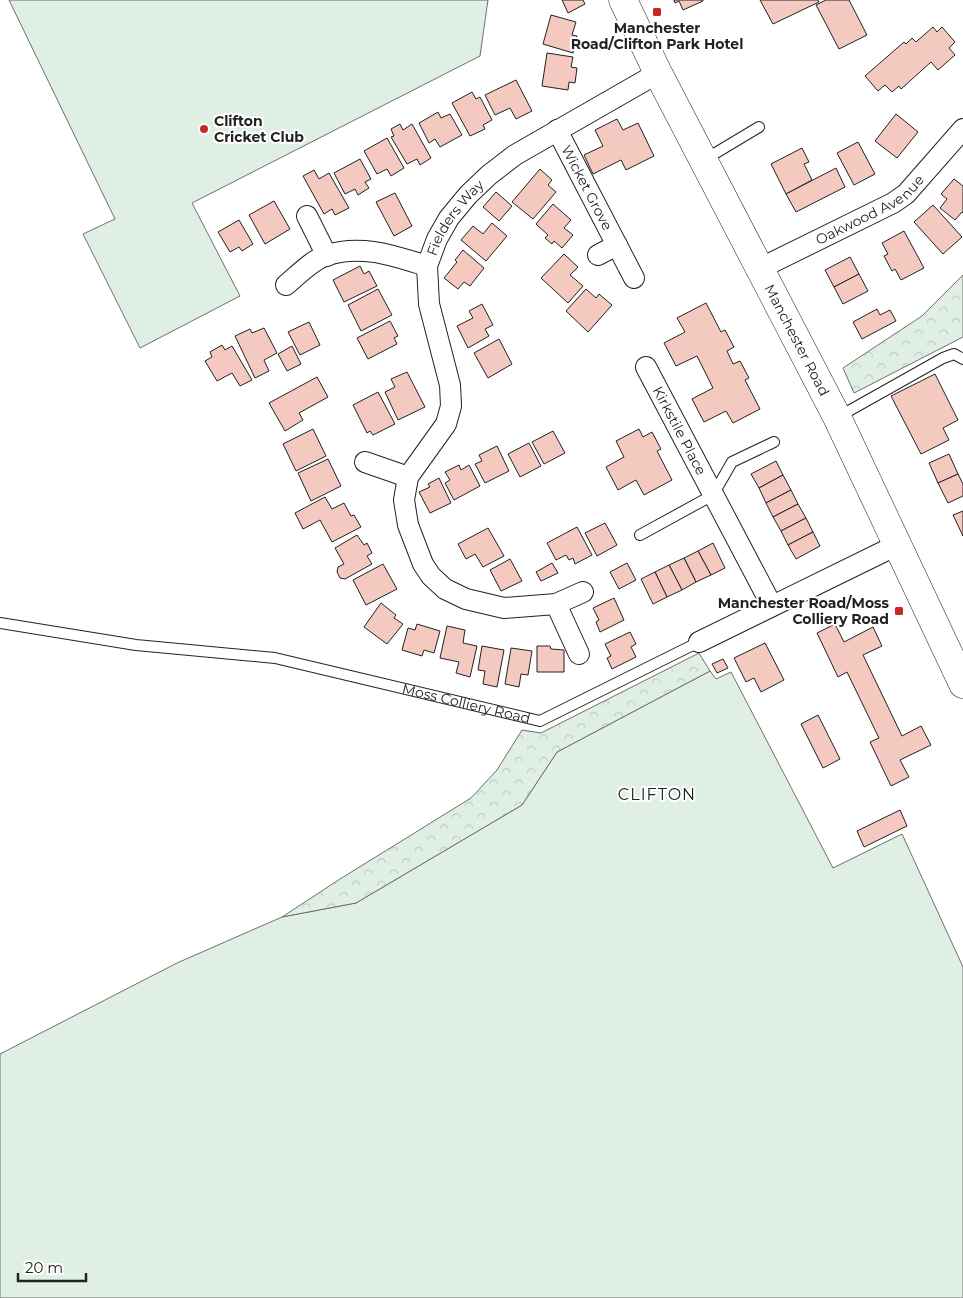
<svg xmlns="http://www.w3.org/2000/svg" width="963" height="1298" font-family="Montserrat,sans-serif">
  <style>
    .green { fill: #e0efe3; stroke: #6f6f6f }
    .forest { fill: url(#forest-crowns); stroke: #6f6f6f }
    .building { fill: #f3c9c0; stroke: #222 }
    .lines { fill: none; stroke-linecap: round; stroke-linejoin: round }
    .lane-casing { stroke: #222; stroke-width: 12 }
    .street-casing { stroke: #222; stroke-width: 22 }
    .primary-casing { stroke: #222; stroke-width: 29 }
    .lane { stroke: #fff; stroke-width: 10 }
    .street { stroke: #fff; stroke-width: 20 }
    .primary { stroke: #fff; stroke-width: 28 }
    .poi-dot { fill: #c62828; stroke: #fff; stroke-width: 2 }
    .labels { text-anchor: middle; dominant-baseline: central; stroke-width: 4; stroke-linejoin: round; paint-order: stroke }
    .poi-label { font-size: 14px; font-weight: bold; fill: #222; stroke: #fff }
    .street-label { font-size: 14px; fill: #222; stroke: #fff }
    .quarter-label { font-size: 16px; letter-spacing: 1px; fill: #222; stroke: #fff }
  </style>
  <defs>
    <pattern id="forest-crowns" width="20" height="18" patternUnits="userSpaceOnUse" patternTransform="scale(1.25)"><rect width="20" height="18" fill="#e0efe3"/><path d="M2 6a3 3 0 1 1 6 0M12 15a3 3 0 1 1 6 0" fill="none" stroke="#c0cdc2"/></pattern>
  </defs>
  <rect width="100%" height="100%" fill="#fff"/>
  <g class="green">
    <path d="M9 0H488L480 56 192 203 240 296 140 348 83 234 115 219Z"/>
    <path d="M710 671 716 679 731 672 833 868 902 834 963 967V1298H0V1054L177 963 282 917 356 903 522 805 557 752Z"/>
  </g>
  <g class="forest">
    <path d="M963 275V337L854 393 843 368 922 316Z"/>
    <path d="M699 653 710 671 557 752 522 805 356 903 282 917 340 879 471 798 497 770 522 730 541 733Z"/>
  </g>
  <g class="building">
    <path d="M562 0H583L585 4 568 13Z"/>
    <path d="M674 0H703V1L683 10 679 1 675 3Z"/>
    <path d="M760 0H818L819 2 773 24Z"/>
    <path d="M826 0H849L867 35 839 49 816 5Z"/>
    <path d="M551 15 576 22 572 35 577 36 573 53 543 44Z"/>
    <path d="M933 27 937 32 942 27 955 42 949 48 955 55 938 70 931 62 901 89 899 86 892 92 885 85 878 91 865 76 904 42 906 44 912 38 916 42Z"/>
    <path d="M547 53 573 57 571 67 577 68 575 83 569 82 568 90 542 86Z"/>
    <path d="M516 80 532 111 516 119 510 108 495 115 485 95Z"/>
    <path d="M472 92 476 99 480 97 492 120 483 125 485 129 470 136 452 103Z"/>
    <path d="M438 112 441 118 450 114 462 135 440 147 435 139 429 143 419 123Z"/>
    <path d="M896 114 918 132 897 158 875 141Z"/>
    <path d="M617 119 623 130 638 123 654 156 626 170 621 160 593 174 584 155 603 146 595 130Z"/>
    <path d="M400 124 403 130 412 124 431 158 420 165 417 159 407 164 391 137 394 136 391 129Z"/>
    <path d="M387 138 404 168 391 176 387 169 377 174 364 151Z"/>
    <path d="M858 142 875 174 854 185 837 153Z"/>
    <path d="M802 148 809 162 804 164 812 180 786 194 771 164Z"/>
    <path d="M360 159 371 179 365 182 369 188 358 195 355 189 345 194 334 173Z"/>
    <path d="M836 168 845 187 796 212 786 194Z"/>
    <path d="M540 169 552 180 548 185 556 192 533 219 512 202Z"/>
    <path d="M314 170 319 179 329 173 349 208 335 215 332 209 324 214 303 176Z"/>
    <path d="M954 179 963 186V213L962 212 955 220 940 208 947 199 941 194Z"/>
    <path d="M496 192 512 206 499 221 483 207Z"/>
    <path d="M395 193 412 226 394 236 376 202Z"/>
    <path d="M274 201 290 229 265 244 249 215Z"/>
    <path d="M553 204 571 220 564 228 573 235 562 248 554 241 552 244 545 238 548 235 536 224Z"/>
    <path d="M933 205 962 237 943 254 914 222Z"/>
    <path d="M239 220 253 244 242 251 239 247 230 252 218 232Z"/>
    <path d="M492 223 507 236 486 261 461 240 473 226 483 234Z"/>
    <path d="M904 231 924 268 901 280 895 269 892 271 884 256 888 254 882 243Z"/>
    <path d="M463 250 484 268 470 286 464 282 458 289 444 278 457 262 455 260Z"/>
    <path d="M564 254 578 267 570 275 583 286 568 303 541 278Z"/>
    <path d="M850 257 859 274 834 287 825 270Z"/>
    <path d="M360 266 364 274 369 271 377 286 344 302 333 280Z"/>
    <path d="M859 274 868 291 843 304 834 287Z"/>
    <path d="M378 289 392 315 361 331 348 305Z"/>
    <path d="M586 289 596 298 599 294 612 305 588 332 566 311Z"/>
    <path d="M706 303 721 332 725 330 734 347 727 351 733 364 740 361 749 378 745 380 760 409 733 423 726 411 704 422 692 399 713 388 697 356 676 366 664 343 685 332 677 318Z"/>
    <path d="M482 304 493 325 485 329 489 336 468 348 457 326 473 318 469 311Z"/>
    <path d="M877 309 880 315 890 310 896 321 862 339 853 322Z"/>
    <path d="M390 321 398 336 394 338 397 344 368 359 357 338Z"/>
    <path d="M309 322 320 345 300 355 288 332Z"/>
    <path d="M264 328 277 353 264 360 269 371 255 378 235 336 250 329 252 333Z"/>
    <path d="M499 339 512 364 488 378 474 353Z"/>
    <path d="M222 345 225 350 232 346 252 380 240 386 232 373 217 381 205 361 212 357 210 352Z"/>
    <path d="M292 346 301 364 287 371 278 354Z"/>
    <path d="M407 372 425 407 398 420 385 392 395 387 391 379Z"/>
    <path d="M935 374 958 420 943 428 949 440 921 454 891 396Z"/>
    <path d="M317 377 328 397 299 413 303 420 285 431 269 403Z"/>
    <path d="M378 392 395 424 373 435 370 431 367 433 353 405Z"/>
    <path d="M313 429 326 456 296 471 283 444Z"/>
    <path d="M639 429 643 437 652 432 661 449 657 451 672 480 644 495 636 480 618 490 606 467 624 457 616 441Z"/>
    <path d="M553 431 565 453 544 464 532 442Z"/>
    <path d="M529 443 541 466 520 477 508 454Z"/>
    <path d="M497 446 509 471 485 483 475 464 482 461 479 455Z"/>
    <path d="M949 454 958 474 938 483 929 463Z"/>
    <path d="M328 459 341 486 311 501 298 473Z"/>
    <path d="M776 461 783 475 759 488 751 474Z"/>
    <path d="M459 465 461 470 469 465 480 486 454 500 445 483 450 480 445 472Z"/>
    <path d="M958 474 963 484V496L948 503 938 483Z"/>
    <path d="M783 475 791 490 766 503 759 488Z"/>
    <path d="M439 478 451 503 430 513 419 492 430 487 428 484Z"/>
    <path d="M791 490 798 504 773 517 766 503Z"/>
    <path d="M325 497 332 509 344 503 351 516 354 515 361 527 332 542 320 520 303 529 295 513Z"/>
    <path d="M798 504 806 518 781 531 773 517Z"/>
    <path d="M963 511V536L953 515Z"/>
    <path d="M806 518 813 532 788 545 781 531Z"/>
    <path d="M605 523 617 545 597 556 585 533Z"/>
    <path d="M577 527 592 555 575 564 573 558 569 560 566 555 556 560 547 543Z"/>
    <path d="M488 528 504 556 483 567 475 554 466 559 458 544Z"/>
    <path d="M813 532 820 546 796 559 788 545Z"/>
    <path d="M357 535 364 545 367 543 372 553 367 556 372 564 345 579 340 578 337 572 338 567 344 564 335 548Z"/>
    <path d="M713 543 725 568 711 575 698 551Z"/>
    <path d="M698 551 711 575 696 582 684 558Z"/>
    <path d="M684 558 696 582 682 590 669 565Z"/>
    <path d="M510 559 522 581 501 591 490 570Z"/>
    <path d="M552 563 558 573 541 581 536 572Z"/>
    <path d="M627 563 636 580 619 589 610 572Z"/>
    <path d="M383 564 397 589 366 605 353 580Z"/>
    <path d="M669 565 682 590 667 597 655 572Z"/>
    <path d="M655 572 667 597 653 604 641 579Z"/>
    <path d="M614 598 624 620 600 632 596 622 599 620 593 608Z"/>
    <path d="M381 603 396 615 394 618 403 624 387 644 364 627Z"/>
    <path d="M417 624 440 631 434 653 424 650 422 656 402 650 408 628 415 630Z"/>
    <path d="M835 624 844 642 873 627 882 646 863 655 902 736 921 726 931 745 900 760 909 777 891 786 870 742 879 738 847 672 838 677 817 633Z"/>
    <path d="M447 626 465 630 463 643 477 646 470 677 456 673 459 662 440 658Z"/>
    <path d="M630 632 636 644 631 647 636 657 612 669 607 658 611 656 605 644Z"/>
    <path d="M765 643 784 680 761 692 754 678 746 682 734 658Z"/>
    <path d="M482 646 504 650 497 687 483 684 485 671 478 670Z"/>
    <path d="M537 646H550L551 649 564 650V672H537Z"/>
    <path d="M511 648 532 651 528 675 521 674 519 687 505 684Z"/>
    <path d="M723 659 728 668 717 673 712 664Z"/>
    <path d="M818 715 840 759 823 768 801 724Z"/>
    <path d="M900 810 907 826 864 847 857 831Z"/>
  </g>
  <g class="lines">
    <defs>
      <g id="lane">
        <path d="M704 160 759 127"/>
        <path d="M838 417 943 358 954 354 963 359"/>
        <path d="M640 535 713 495 732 462 774 442"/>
        <path id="s1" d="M0 623 136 645 275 658 540 721 699 642"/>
      </g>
      <g id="street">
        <path id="s2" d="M557 130 634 278"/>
        <path d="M307 216 327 256"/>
        <path d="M598 255 617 245"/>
        <path id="s3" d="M759 269 893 203 906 194 963 129"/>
        <path d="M286 285C298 275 312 260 327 255 362 244 394 256 427 266"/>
        <path id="s4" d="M646 367 772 606"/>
        <path d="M365 462 408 477"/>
        <path id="s5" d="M583 592 556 604 504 608 466 599 445 589 431 576 423 564 408 525 404 500 408 477 446 424 451 406 450 385 429 304 427 266 437 239 449 218 468 195 489 175 515 155 658 73"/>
        <path d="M556 604 579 654"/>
        <path d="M699 642 897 545"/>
      </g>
      <g id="primary">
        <path id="s6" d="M623 0 658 73 837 417 963 684"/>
      </g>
    </defs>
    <use href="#lane" class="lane-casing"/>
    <use href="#street" class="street-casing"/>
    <use href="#primary" class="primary-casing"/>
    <use href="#lane" class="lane"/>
    <use href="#street" class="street"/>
    <use href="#primary" class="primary"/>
  </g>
  <g class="poi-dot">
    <rect x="652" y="7" width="10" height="10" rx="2.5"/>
    <circle cx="204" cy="129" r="5"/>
    <rect x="894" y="606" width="10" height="10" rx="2.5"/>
  </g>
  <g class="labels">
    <g class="poi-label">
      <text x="657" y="28">Manchester<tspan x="657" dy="16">Road/Clifton Park Hotel</tspan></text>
      <text x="214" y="121" text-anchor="start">Clifton<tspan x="214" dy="16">Cricket Club</tspan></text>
      <text x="889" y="603" text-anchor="end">Manchester Road/Moss<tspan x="889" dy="16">Colliery Road</tspan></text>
    </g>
    <g class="street-label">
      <text stroke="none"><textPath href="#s2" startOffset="65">Wicket Grove</textPath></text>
      <text stroke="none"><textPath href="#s3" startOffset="126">Oakwood Avenue</textPath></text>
      <text stroke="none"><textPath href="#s5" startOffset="551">Fielders Way</textPath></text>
      <text stroke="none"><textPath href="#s6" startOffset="382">Manchester Road</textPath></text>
      <text stroke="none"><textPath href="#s4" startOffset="72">Kirkstile Place</textPath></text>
      <text stroke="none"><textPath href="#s1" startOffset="474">Moss Colliery Road</textPath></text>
    </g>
    <g class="quarter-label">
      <text x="657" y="794">CLIFTON</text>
    </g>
  </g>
  <path d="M18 1273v8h68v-8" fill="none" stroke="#222222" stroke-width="2.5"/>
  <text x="25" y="1273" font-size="15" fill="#222222" stroke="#ffffff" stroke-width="4" paint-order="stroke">20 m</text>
</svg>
